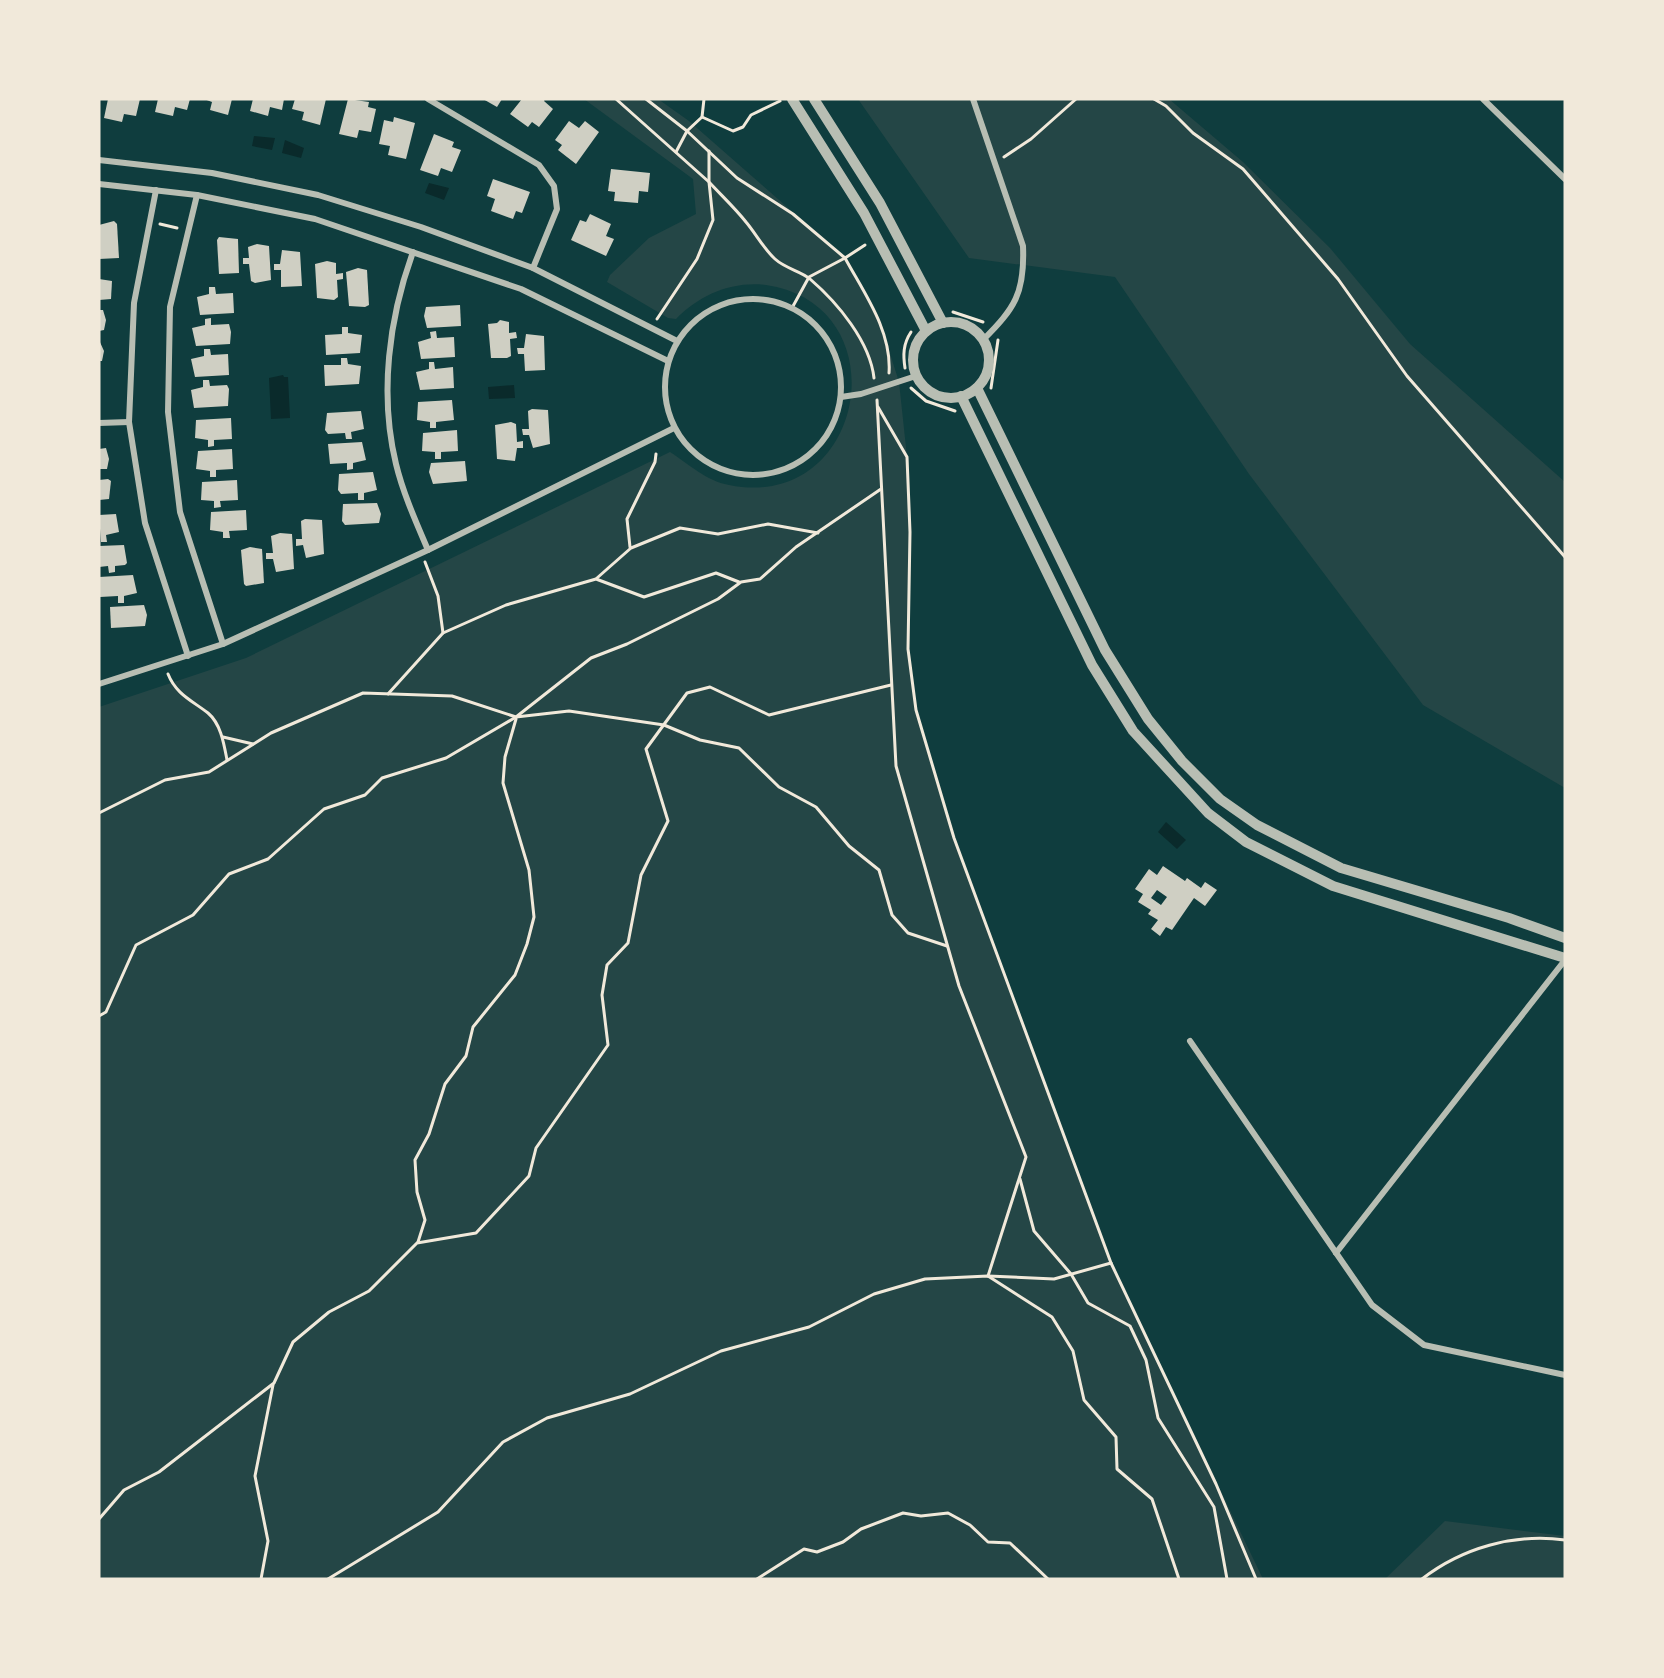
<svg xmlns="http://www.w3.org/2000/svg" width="1664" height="1678" font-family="Jost,sans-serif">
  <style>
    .green { fill: #244646 }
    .water { fill: #0a2a2b }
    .building { fill: #cfcfc3; fill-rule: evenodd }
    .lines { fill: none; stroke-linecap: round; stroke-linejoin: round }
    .path { stroke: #f1e9da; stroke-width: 3 }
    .minor { stroke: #b8beb3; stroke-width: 6 }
    .tertiary { stroke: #b8beb3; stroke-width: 10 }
  </style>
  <rect width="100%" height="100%" fill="#0f3d3e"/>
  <g class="green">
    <path d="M584 99H658L689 121 845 258 880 322 899 382 907 457 910 532 908 649 916 710 954 837 1111 1263 1263 1579H99V707L246 658 670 452C689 464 706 481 729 485 866 513 902 305 766 285 731 281 700 295 676 319L668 318 607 282 610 275 649 238 696 214 693 179Z"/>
    <path d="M858 99H1169L1243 162 1330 248 1410 344 1565 482V788L1423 705 1249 474 1115 277 969 258Z"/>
    <path d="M1445 1521 1565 1536V1579H1385Z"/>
  </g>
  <g class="water">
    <path d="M254 136 275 138 272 150 252 146Z"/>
    <path d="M285 140 304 148 301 158 282 153Z"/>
    <path d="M429 183 449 188 444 200 425 193Z"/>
    <path d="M283 375 284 377H288L290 418 271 419 269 378Z"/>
    <path d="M514 385 515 398 489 399 488 387Z"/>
    <path d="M1166 822 1186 840 1177 849 1158 832Z"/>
  </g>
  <g class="building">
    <path d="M108 99H140L136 116 124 114 122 122 104 118Z"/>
    <path d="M158 99H190L187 110 175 107 173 116 155 112Z"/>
    <path d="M204 99H232L228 115 210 110 212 102Z"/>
    <path d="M253 99H284L282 110 270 107 268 116 250 111Z"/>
    <path d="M295 99H326L320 125 302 120 304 112 292 109Z"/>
    <path d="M348 99 369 102 368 107 376 109 371 132 359 130 357 138 339 134Z"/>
    <path d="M483 99H502L497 107Z"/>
    <path d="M522 99H545L544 101 553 109 539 127 532 122 528 127 510 114Z"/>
    <path d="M394 117 415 123 406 159 388 155 390 146 379 144 384 120 393 122Z"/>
    <path d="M569 121 579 128 585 121 599 132 576 164 558 150 562 145 555 140Z"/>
    <path d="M434 134 454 142 452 147 461 150 452 172 441 168 438 176 420 170Z"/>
    <path d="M611 169 650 173 648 192 639 191 638 203 614 201 615 192 608 191Z"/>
    <path d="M493 179 530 192 522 213 516 211 513 219 491 211 495 199 487 196Z"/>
    <path d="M590 214 611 224 606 236 614 239 606 256 571 240 580 220 586 222Z"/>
    <path d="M114 221 117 224 119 258 99 259V225Z"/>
    <path d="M219 237 238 239 239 273 219 274 217 240Z"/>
    <path d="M257 244 269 246 271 280 255 283 251 281 249 264H243V258H249L248 247Z"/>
    <path d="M282 250 300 252 302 286 281 287V270H274V264H280Z"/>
    <path d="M327 261 336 263V274L343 273V279L337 280 338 297 334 300 317 298 315 264Z"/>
    <path d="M358 268 367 270 369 305 365 307 349 306 346 272Z"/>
    <path d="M99 279 112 281 111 299 99 300Z"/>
    <path d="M209 287H215L216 294 233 293 234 313 200 315 197 297 209 294Z"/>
    <path d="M460 305 461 326 427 328 424 316 426 307Z"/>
    <path d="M99 310H103L106 320 104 330 99 331Z"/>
    <path d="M211 318V325L229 324 231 332 230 344 196 346 192 328 205 325V319Z"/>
    <path d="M500 320 509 322V333L516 332 517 338 510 339 511 356 507 358H491L488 324 497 323Z"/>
    <path d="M342 327H348V333L362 335 360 353 326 355 325 335 342 334Z"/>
    <path d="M436 331 437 338 454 337 455 357 421 359 418 342 431 338 430 332Z"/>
    <path d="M526 334 544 336 545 370 525 371 524 354H518L517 348H524Z"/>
    <path d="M99 340 104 351 102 361H99Z"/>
    <path d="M204 349H210L211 355 228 354 229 375 195 377 191 359 204 356Z"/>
    <path d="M341 358H347L348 364 361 366 359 384 325 386 324 365H341Z"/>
    <path d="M429 362H434L435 369 453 367 454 388 420 390 416 372 429 369Z"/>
    <path d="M203 380H209L210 386 227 385 229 389 228 406 194 408 191 390 203 387Z"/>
    <path d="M452 400 454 420 436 422V428H430V422L417 420 418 402Z"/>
    <path d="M532 409 548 410 550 444 533 448 529 435H523L522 429H529L528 411Z"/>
    <path d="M361 411 364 429 351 432 352 439H346L345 433 328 434 325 430 327 413Z"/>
    <path d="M231 418 232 439 214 440V446L208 447V440L195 438 196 420Z"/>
    <path d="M511 422 516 424 517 442 523 441V448H517L515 461 497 459 495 425Z"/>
    <path d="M457 430 458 451 441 452V459H435V452L422 451 423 433Z"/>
    <path d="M362 442 366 460 353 463V469L347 470V463L330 464 328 444Z"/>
    <path d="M106 448 109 459 107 469H99V449Z"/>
    <path d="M232 449 233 469 216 470V477H210V471L196 469 198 451Z"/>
    <path d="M465 461 467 481 433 484 429 472 431 463Z"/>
    <path d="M373 472 377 490 364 493V500H358V493L341 494 338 490 339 474Z"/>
    <path d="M108 479 111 481 109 499 99 500V480Z"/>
    <path d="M237 480 238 500 220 501 221 507 214 508V501L201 500 202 482Z"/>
    <path d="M377 503 381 514 379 523 345 525 342 521 343 504Z"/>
    <path d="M246 510 247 530 229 531 230 538H223V532L210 530 211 512Z"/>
    <path d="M116 514 119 532 106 535 107 542H101L99 515Z"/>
    <path d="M305 519 322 520 324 554 306 558 303 545 296 546V539H302L301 521Z"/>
    <path d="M280 533 292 534 294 569 276 572 273 559H266V553H273L271 536Z"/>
    <path d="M124 545 127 563 125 565 115 566V572L109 573 108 566 99 567V546Z"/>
    <path d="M250 547 262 549 264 583 246 586 244 584 241 550Z"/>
    <path d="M133 575 137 593 124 596V603H118V596L100 597 99 577Z"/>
    <path d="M144 605 147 615 145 626 111 628 110 607Z"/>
    <path d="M1163 866 1185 881 1187 878 1201 888 1205 882 1217 890 1205 906 1194 898 1172 930 1166 927 1160 936 1151 929 1158 920 1148 914 1151 910 1138 902 1143 894 1135 889 1149 869 1157 875ZM1157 890 1167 897 1161 905 1151 898Z"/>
  </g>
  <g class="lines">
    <g class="path">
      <path d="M616 99 709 182 713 220 697 259 657 319"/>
      <path d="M646 99 687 131 737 178 793 214 845 258 809 277 792 308"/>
      <path d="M1154 99 1166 106 1193 133 1243 169 1338 279 1407 376 1565 557"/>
      <path d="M702 117 733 131 743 127 751 115 780 101"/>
      <path d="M709 151V182C721 195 735 208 746 222 756 234 764 249 775 259 786 269 801 271 810 279 838 303 870 342 874 378"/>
      <path d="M676 152 687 131 702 117 704 99"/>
      <path d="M1004 157 1031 139 1076 99"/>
      <path d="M160 224 177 228"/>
      <path d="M865 245 845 258C864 293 892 331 889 373"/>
      <path d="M953 312 983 322"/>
      <path d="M905 368C903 355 903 344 911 332"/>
      <path d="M911 388 926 401 955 411"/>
      <path d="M991 388 998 340"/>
      <path d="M877 400 896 766 959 986 1026 1157 988 1276 1052 1317 1073 1351 1084 1400 1116 1437 1117 1469 1152 1499 1179 1579"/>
      <path d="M878 407 907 457 910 532 908 649 916 710 954 838 1111 1263"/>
      <path d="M630 547 627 519 655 462 656 454"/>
      <path d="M425 562 438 596 443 633"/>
      <path d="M597 578 631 548 680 528 718 534 768 524 818 533"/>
      <path d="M168 674C176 694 191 700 208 713 221 724 224 744 227 760"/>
      <path d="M388 694 443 633 506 605 596 579 644 597 716 573 739 582"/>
      <path d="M223 737 253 744"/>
      <path d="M99 813 165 780 209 772 271 733 363 693 452 696 516 717 569 711 664 725 700 740 739 748 779 787 816 807 849 846 879 870 892 915 908 933 947 946"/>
      <path d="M99 1016 106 1012 136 945 193 915 229 874 268 859 324 809 365 795 382 778 446 758 516 717 591 658 627 644 718 599 741 582 760 579 796 547 881 489"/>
      <path d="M1020 1179 1034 1231 1071 1274 1088 1303 1130 1326 1146 1360 1158 1418 1214 1507 1227 1579"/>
      <path d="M418 1242 425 1220 417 1192 415 1160 429 1134 445 1084 466 1056 473 1027 515 975 527 944 534 917 529 870 503 783 505 757 516 719"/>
      <path d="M99 1519 124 1490 159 1472 274 1383 293 1342 329 1312 369 1291 417 1243 476 1233 529 1176 536 1148 608 1045 602 995 607 965 628 943 641 875 668 821 646 749 687 693 710 687 769 715 891 685"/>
      <path d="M261 1579 268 1541 255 1476 273 1385"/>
      <path d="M328 1579 438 1512 503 1442 547 1418 630 1394 721 1351 809 1327 874 1294 925 1279 988 1276 1054 1279 1111 1263 1216 1484 1256 1579"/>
      <path d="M757 1579 804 1549 817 1552 843 1542 861 1529 903 1513 921 1516 948 1513 970 1525 988 1542 1010 1543 1048 1579"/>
      <path d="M1422 1579C1462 1548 1514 1533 1565 1540"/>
    </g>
    <g class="minor">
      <path d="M428 99 539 165 554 186 557 209 533 268"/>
      <path d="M973 99 1023 246C1025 293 1015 308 983 340"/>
      <path d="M1483 99 1565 179"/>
      <path d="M99 160 212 173 318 195 421 227 533 268 677 341"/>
      <path d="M99 184 197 195 315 219 521 289 668 361"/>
      <path d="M156 190 134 303 129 422 145 523 188 656"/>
      <path d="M197 195 170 307 168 412 180 512 223 644"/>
      <path d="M413 252C389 318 379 394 396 464 403 493 416 522 428 550"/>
      <circle cx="753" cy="387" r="88"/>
      <path d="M841 397 861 394 916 376"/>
      <path d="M99 423 129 422"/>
      <path d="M99 684 223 644 428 550 674 428"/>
      <path d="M1190 1041 1372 1305 1424 1345 1565 1375"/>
      <path d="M1336 1253 1565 960"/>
    </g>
    <g class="tertiary">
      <path d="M792 99 864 213 926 331"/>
      <path d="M814 99 880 203 943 323"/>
      <circle cx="951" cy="360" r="38"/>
      <path d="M977 388 1105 650 1148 719 1182 761 1220 799 1257 825 1341 868 1509 918 1565 938"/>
      <path d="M961 396 1092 665 1133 731 1208 813 1246 842 1333 886 1565 958"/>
    </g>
  </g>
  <rect width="1664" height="1678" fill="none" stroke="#f1e9da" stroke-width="201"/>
</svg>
